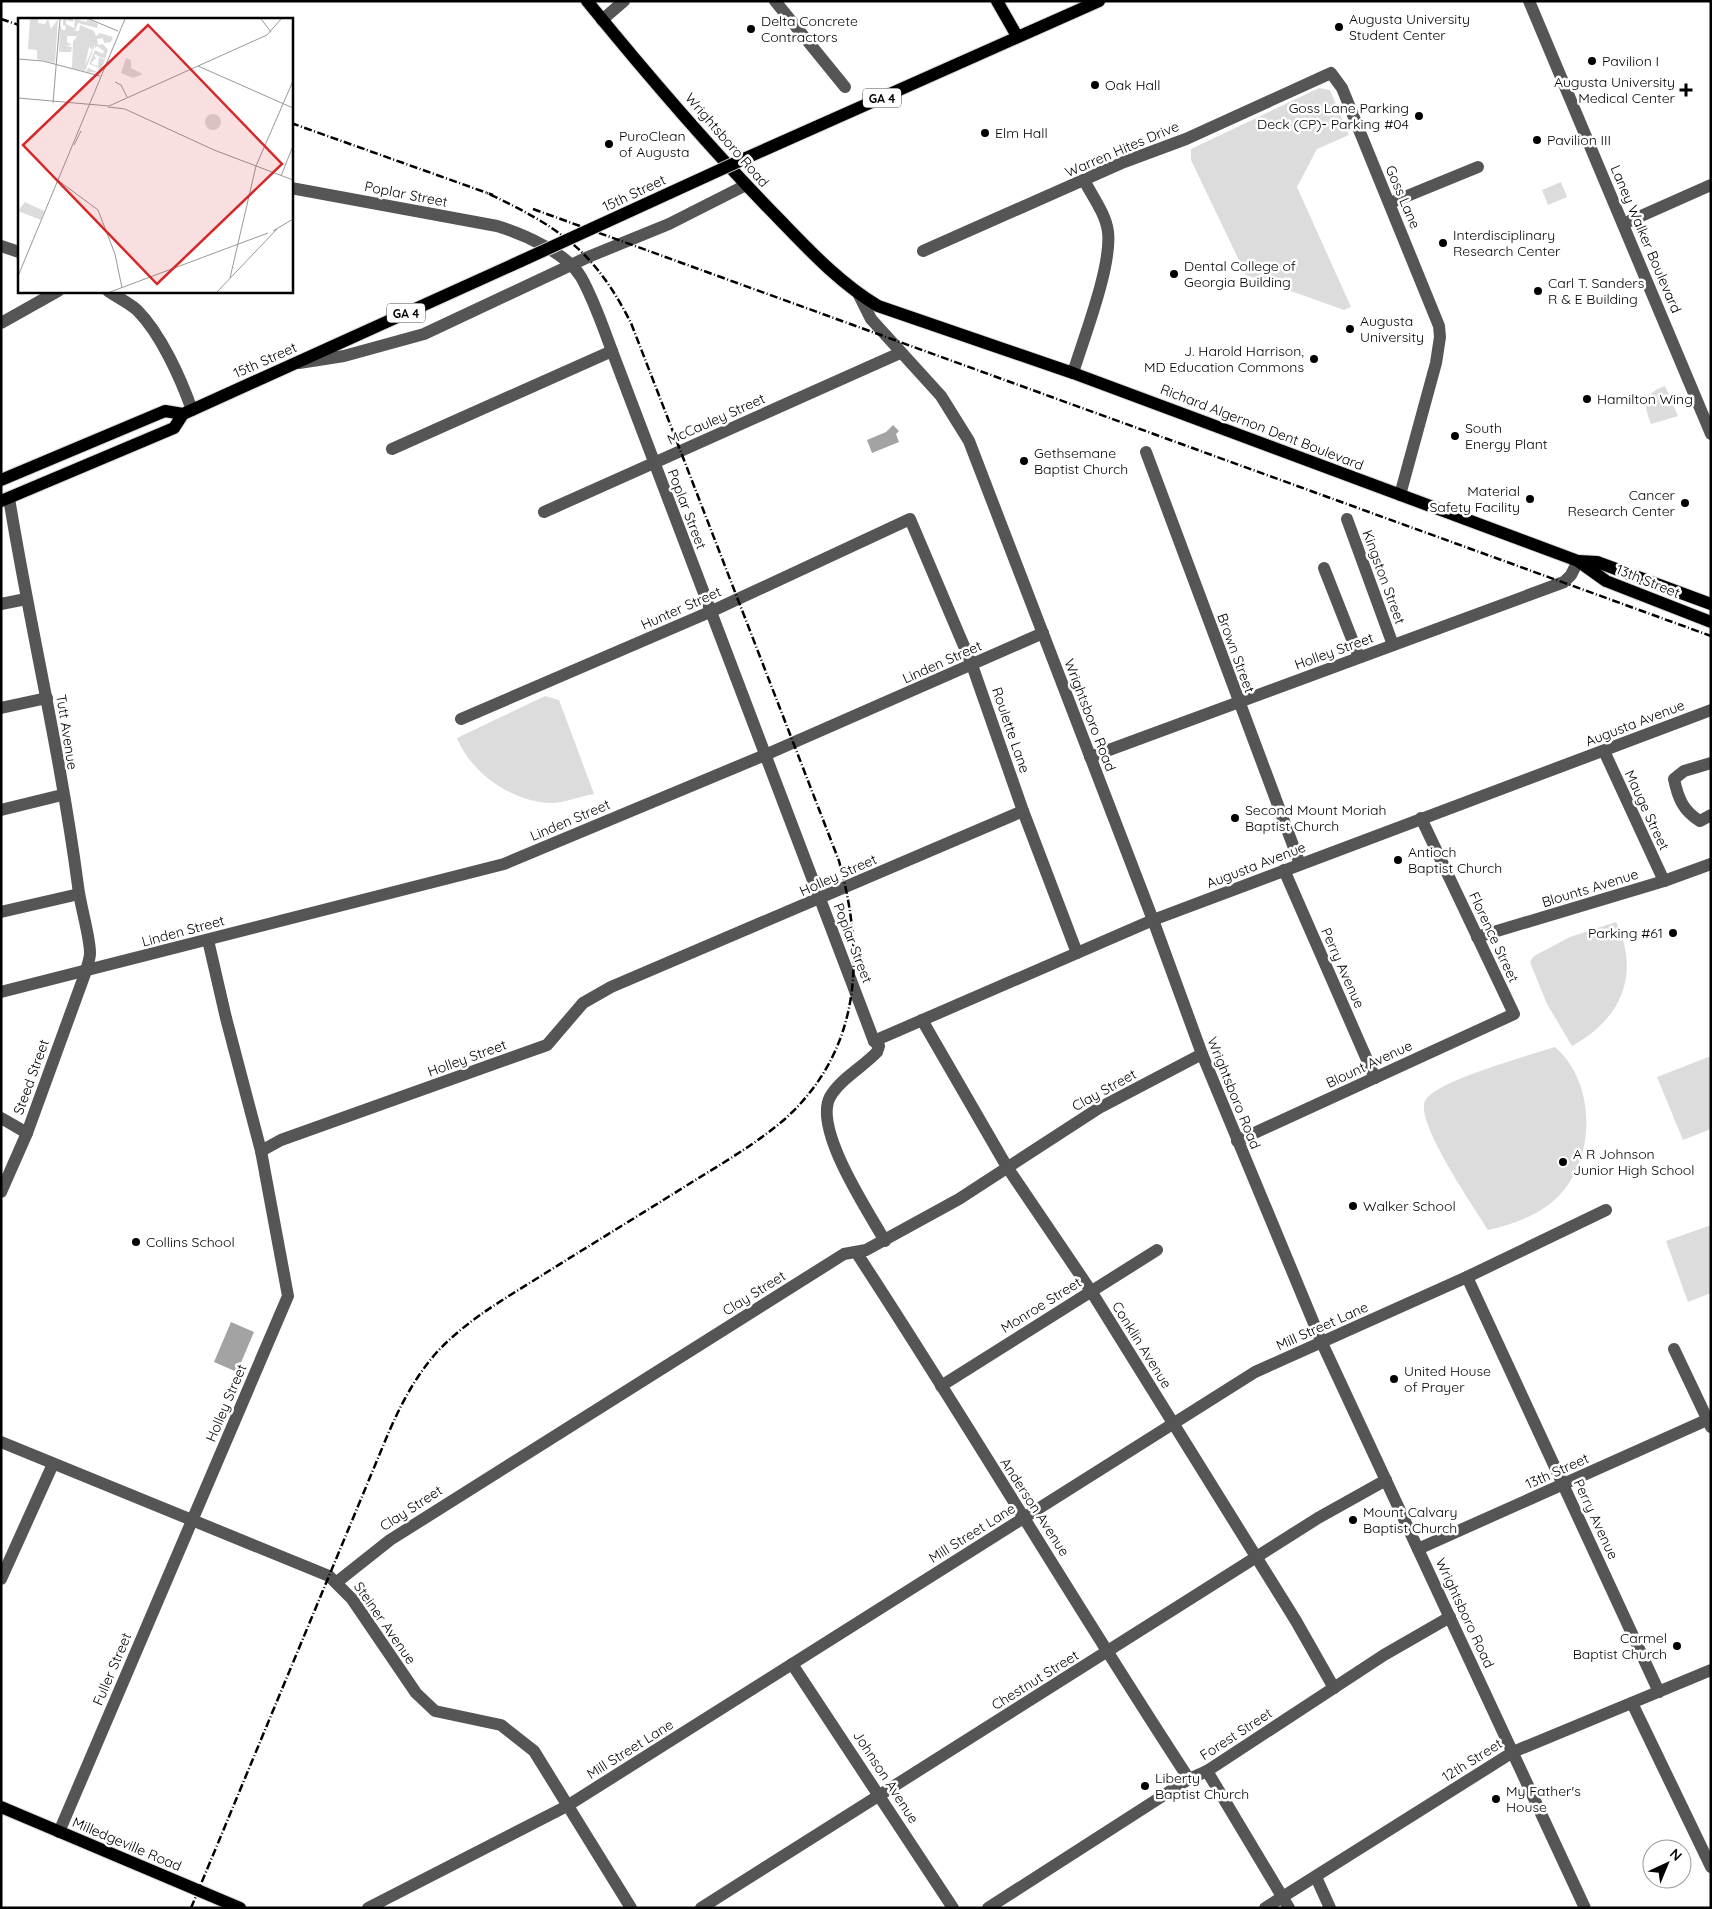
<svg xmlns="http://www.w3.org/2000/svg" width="1712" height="1909" font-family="Quicksand,sans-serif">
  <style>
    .green { fill: #dcdcdc }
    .water { fill: #a3a3a3 }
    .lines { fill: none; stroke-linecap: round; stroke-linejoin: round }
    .major-casing { stroke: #dbdbdb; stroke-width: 14 }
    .minor { stroke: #555; stroke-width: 12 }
    .major { stroke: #000; stroke-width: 12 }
    .rail { stroke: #000; stroke-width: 2.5; stroke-dasharray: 8 2.5 1 2.5; stroke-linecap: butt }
    .major-bridge-casing { stroke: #dbdbdb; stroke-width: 14; stroke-linecap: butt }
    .major-bridge { stroke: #000; stroke-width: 12 }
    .poi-dot { fill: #000; stroke: #fff; stroke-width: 2 }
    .labels { text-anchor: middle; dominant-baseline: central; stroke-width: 5; stroke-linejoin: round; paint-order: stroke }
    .shield { fill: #fff; stroke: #4c4c4c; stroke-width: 1 }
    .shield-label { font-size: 12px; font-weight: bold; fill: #000 }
    .poi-label { font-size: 14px; fill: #000; stroke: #fff; text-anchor: start }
    .street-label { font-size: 14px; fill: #000; stroke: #fff }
    .inset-road { fill: none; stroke: #999; stroke-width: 1 }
    .view { fill: #d62828; fill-opacity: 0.15; stroke: #d62828; stroke-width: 2.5 }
    .inset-edge { fill: none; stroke: #000; stroke-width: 2.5 }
  </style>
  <rect width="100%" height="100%" fill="#fff"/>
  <g class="green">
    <path d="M1319 88 1330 90 1349 135 1317 149 1297 187 1351 307 1344 310 1246 275 1191 160V149Z"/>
    <path d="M1561 182 1567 197 1548 205 1542 190Z"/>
    <path d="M1665 386 1678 416 1651 424C1643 404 1643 394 1665 386Z"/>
    <path d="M545 696 559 700 594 794C580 796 562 804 548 803 510 800 471 773 457 738Z"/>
    <path d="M1616 922C1641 975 1621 1019 1572 1046L1547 1004 1530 962 1534 956 1570 937Z"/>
    <path d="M1555 1047C1600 1086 1596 1171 1547 1206 1530 1218 1508 1226 1488 1230 1474 1207 1415 1122 1425 1101 1434 1081 1531 1055 1555 1047Z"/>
    <path d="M1711 1056V1129L1683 1140 1657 1077Z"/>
    <path d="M1711 1225V1293L1688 1302 1666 1241Z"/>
  </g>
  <g class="water">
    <path d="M893 425 899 431 896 434 899 442 872 453 867 440 886 432Z"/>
    <path d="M231 1322 254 1332 237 1372 214 1362Z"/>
  </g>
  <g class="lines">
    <defs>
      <g id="major">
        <path d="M587 1C649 77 713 152 781 221 811 252 841 284 878 306L1073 373 1578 561 1606 581 1711 622"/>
        <path d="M997 1 1017 36"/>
        <path d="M746 158 1099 1"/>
        <path d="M1 480 165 411 183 414 521 261"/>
        <path d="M1 501 174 428 183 414"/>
        <path d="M1578 561 1597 562 1711 604"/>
        <path d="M1 1807 240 1908"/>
      </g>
    </defs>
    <use href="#major" class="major-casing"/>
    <g class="minor">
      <path d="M775 1 845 87"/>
      <path d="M1529 1 1711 434"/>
      <path d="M602 20 624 1"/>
      <path d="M291 188 497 226C523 234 567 253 581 277 594 300 603 327 612 351L874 1041 879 1046 877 1052C863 1067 840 1079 830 1097 813 1129 868 1211 885 1241"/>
      <path d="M1390 203 1478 167"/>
      <path d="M1623 224 1711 185"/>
      <path d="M1 246 19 252"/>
      <path d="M923 251 1124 162 1186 139 1331 73 1342 88 1439 326 1440 337 1436 363 1400 495"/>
      <path d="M108 291C117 297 129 303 137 310 161 334 181 379 192 410"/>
      <path d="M859 295 871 319 941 396 969 441 1153 920 1202 1054 1322 1343 1585 1908"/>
      <path d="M1 323 58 291"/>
      <path d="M299 363 344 356 424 334 588 257 669 224 746 185"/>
      <path d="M1073 373C1084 337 1112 266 1108 232 1106 214 1092 196 1084 180"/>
      <path d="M392 449 612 351"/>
      <path d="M1146 452 1300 864"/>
      <path d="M544 512 900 353"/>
      <path d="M1347 519 1393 645"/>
      <path d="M1324 568 1359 657"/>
      <path d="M1 604 26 599"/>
      <path d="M1 708 47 698"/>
      <path d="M461 719 712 611 910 519 972 665 1023 811 1077 953"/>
      <path d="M1604 751 1664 881"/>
      <path d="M1090 757 1564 582 1571 575 1578 561"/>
      <path d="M1711 763 1684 771 1674 779C1678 798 1683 811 1700 821L1711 815"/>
      <path d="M1 810 62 795"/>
      <path d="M1284 870 1375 1078"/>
      <path d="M1 912 79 894"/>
      <path d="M1477 937 1664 881 1711 864"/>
      <path d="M1 992 504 864 765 755 1043 633"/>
      <path d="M922 1020 1007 1167 1091 1291 1296 1621 1334 1688"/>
      <path d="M874 1041 1153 920 1711 710"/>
      <path d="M1 1118 27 1133"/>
      <path d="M1237 1141 1514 1014 1421 818"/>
      <path d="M261 1151 281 1140 547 1045 583 1003 611 987 1023 811"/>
      <path d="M1 1192 27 1133 86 971C87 966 90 959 90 953 90 936 80 905 78 886 61 756 30 627 9 498"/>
      <path d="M856 1252C970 1426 1075 1605 1189 1779"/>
      <path d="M1467 1277 1659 1692"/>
      <path d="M1674 1349 1711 1427"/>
      <path d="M941 1386 1157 1250"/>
      <path d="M1 1442 329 1576 352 1599 416 1693 435 1711 501 1725 534 1751 631 1908"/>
      <path d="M1418 1549 1711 1418"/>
      <path d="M1 1579 53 1464"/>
      <path d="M337 1582 390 1540 844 1254 866 1250 959 1199 1099 1108 1202 1054"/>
      <path d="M792 1664 953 1908"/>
      <path d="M1632 1703 1711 1867"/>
      <path d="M1207 1771 1289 1908"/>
      <path d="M59 1832 288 1296 261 1151 226 1018 208 940"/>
      <path d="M1316 1877 1330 1908"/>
      <path d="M368 1908 567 1806 1255 1372 1467 1277 1606 1210"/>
      <path d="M701 1908 1318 1518 1386 1480"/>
      <path d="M988 1908 1189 1779 1207 1771 1384 1655 1450 1617"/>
      <path d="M1265 1908 1513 1752 1711 1670"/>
    </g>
    <use href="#major" class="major"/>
    <g class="rail">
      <path d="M1 19 19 25"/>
      <path d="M291 123 493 195"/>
      <path d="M533 209 1711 636"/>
      <path d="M191 1908 388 1434C401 1404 415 1377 437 1352 466 1321 501 1301 536 1279 587 1247 638 1216 689 1184 721 1164 756 1144 785 1119 862 1049 865 955 839 861L631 323C594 250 559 227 487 193"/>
    </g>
    <defs>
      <path id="major-bridge" d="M521 261 746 158"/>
    </defs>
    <use href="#major-bridge" class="major-bridge-casing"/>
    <use href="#major-bridge" class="major-bridge"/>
  </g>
  <g class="poi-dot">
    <circle cx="1339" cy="27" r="5"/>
    <circle cx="751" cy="29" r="5"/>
    <circle cx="1592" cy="61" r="5"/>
    <circle cx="1095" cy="85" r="5"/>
    <path d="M1683.5 82.5h5v5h5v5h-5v5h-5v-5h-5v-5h5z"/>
    <circle cx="1419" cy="116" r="5"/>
    <circle cx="985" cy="133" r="5"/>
    <circle cx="1537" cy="140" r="5"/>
    <circle cx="609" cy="144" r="5"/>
    <circle cx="1443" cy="243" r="5"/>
    <circle cx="1174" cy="274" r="5"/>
    <circle cx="1538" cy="291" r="5"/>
    <circle cx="1350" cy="329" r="5"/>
    <circle cx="1314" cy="359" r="5"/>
    <circle cx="1587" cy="399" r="5"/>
    <circle cx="1455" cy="436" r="5"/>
    <circle cx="1024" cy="461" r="5"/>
    <circle cx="1530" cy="499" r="5"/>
    <circle cx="1685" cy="503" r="5"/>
    <circle cx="1235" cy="818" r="5"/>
    <circle cx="1398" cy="860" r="5"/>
    <circle cx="1673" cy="933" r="5"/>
    <circle cx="1563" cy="1162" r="5"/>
    <circle cx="1353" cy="1206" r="5"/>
    <circle cx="136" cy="1242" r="5"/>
    <circle cx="1394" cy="1379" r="5"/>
    <circle cx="1353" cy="1520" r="5"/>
    <circle cx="1677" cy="1646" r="5"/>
    <circle cx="1145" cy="1786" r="5"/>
    <circle cx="1496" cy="1799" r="5"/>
  </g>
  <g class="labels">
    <g class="shield">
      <rect x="863" y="88.5" width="38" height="19" rx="4"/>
      <rect x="387" y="303.5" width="38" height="19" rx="4"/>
    </g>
    <g class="shield-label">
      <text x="882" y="98">GA 4</text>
      <text x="406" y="313">GA 4</text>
    </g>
    <g class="poi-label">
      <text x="1349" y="19">Augusta University<tspan x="1349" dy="16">Student Center</tspan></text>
      <text x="761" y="21">Delta Concrete<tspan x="761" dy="16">Contractors</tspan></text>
      <text x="1602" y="61">Pavilion I</text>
      <text x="1675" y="82" text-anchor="end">Augusta University<tspan x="1675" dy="16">Medical Center</tspan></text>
      <text x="1105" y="85">Oak Hall</text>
      <text x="1409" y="108" text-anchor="end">Goss Lane Parking<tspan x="1409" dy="16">Deck (CP)- Parking #04</tspan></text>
      <text x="995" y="133">Elm Hall</text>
      <text x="619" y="136">PuroClean<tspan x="619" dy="16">of Augusta</tspan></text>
      <text x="1547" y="140">Pavilion III</text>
      <text x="1453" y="235">Interdisciplinary<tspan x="1453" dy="16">Research Center</tspan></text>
      <text x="1184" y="266">Dental College of<tspan x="1184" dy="16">Georgia Building</tspan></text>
      <text x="1548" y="283">Carl T. Sanders<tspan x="1548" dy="16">R &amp; E Building</tspan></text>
      <text x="1360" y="321">Augusta<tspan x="1360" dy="16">University</tspan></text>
      <text x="1304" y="351" text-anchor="end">J. Harold Harrison,<tspan x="1304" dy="16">MD Education Commons</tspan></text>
      <text x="1597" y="399">Hamilton Wing</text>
      <text x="1465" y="428">South<tspan x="1465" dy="16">Energy Plant</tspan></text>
      <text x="1034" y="453">Gethsemane<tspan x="1034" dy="16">Baptist Church</tspan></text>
      <text x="1520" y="491" text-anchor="end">Material<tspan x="1520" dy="16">Safety Facility</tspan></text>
      <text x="1675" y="495" text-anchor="end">Cancer<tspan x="1675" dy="16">Research Center</tspan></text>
      <text x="1245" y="810">Second Mount Moriah<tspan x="1245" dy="16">Baptist Church</tspan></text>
      <text x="1408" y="852">Antioch<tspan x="1408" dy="16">Baptist Church</tspan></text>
      <text x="1663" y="933" text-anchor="end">Parking #61</text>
      <text x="1573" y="1154">A R Johnson<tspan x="1573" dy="16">Junior High School</tspan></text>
      <text x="1363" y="1206">Walker School</text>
      <text x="146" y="1242">Collins School</text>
      <text x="1404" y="1371">United House<tspan x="1404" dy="16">of Prayer</tspan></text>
      <text x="1363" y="1512">Mount Calvary<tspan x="1363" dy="16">Baptist Church</tspan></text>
      <text x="1667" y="1638" text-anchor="end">Carmel<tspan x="1667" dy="16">Baptist Church</tspan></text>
      <text x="1155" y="1778">Liberty<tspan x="1155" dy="16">Baptist Church</tspan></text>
      <text x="1506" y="1791">My Father's<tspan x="1506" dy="16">House</tspan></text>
    </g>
    <g class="street-label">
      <text transform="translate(727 140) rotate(49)">Wrightsboro Road</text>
      <text transform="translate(1122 149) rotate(-23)">Warren Hites Drive</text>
      <text transform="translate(634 193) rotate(-25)">15th Street</text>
      <text transform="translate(406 194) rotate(11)">Poplar Street</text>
      <text transform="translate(1403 197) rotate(67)">Goss Lane</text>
      <text transform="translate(1646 239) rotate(67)">Laney Walker Boulevard</text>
      <text transform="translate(265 360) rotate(-24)">15th Street</text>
      <text transform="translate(716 419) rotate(-24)">McCauley Street</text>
      <text transform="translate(1262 427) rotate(21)">Richard Algernon Dent Boulevard</text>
      <text transform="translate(687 509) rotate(69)">Poplar Street</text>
      <text transform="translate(1384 577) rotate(70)">Kingston Street</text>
      <text transform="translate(1648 581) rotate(22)">13th Street</text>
      <text transform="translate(681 608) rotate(-24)">Hunter Street</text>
      <text transform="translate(1334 651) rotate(-20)">Holley Street</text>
      <text transform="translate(1236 653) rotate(70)">Brown Street</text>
      <text transform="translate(942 662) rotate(-24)">Linden Street</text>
      <text transform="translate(1090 715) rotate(69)">Wrightsboro Road</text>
      <text transform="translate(1635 723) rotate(-21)">Augusta Avenue</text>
      <text transform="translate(1011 730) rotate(71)">Roulette Lane</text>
      <text transform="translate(67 732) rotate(81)">Tutt Avenue</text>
      <text transform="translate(1647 810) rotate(65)">Mauge Street</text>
      <text transform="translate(570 820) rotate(-23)">Linden Street</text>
      <text transform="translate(1256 865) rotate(-21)">Augusta Avenue</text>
      <text transform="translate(838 875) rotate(-24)">Holley Street</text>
      <text transform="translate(1590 888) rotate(-17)">Blounts Avenue</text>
      <text transform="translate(183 931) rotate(-15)">Linden Street</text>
      <text transform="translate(1494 937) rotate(65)">Florence Street</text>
      <text transform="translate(853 943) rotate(69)">Poplar Street</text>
      <text transform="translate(1343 968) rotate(66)">Perry Avenue</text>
      <text transform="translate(467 1058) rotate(-20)">Holley Street</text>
      <text transform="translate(1369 1064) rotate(-25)">Blount Avenue</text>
      <text transform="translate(31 1077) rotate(-70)">Steed Street</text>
      <text transform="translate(1104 1090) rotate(-29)">Clay Street</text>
      <text transform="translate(1234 1093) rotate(68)">Wrightsboro Road</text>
      <text transform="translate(754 1293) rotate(-32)">Clay Street</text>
      <text transform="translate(1041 1305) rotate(-32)">Monroe Street</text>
      <text transform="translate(1322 1326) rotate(-24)">Mill Street Lane</text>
      <text transform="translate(1142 1345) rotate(58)">Conklin Avenue</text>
      <text transform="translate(226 1403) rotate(-67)">Holley Street</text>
      <text transform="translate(1557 1471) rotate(-24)">13th Street</text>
      <text transform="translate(1035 1507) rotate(57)">Anderson Avenue</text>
      <text transform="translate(411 1508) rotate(-33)">Clay Street</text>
      <text transform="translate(1596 1519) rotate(65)">Perry Avenue</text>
      <text transform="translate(972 1533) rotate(-32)">Mill Street Lane</text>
      <text transform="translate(1465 1613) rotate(65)">Wrightsboro Road</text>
      <text transform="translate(385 1623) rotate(55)">Steiner Avenue</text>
      <text transform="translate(112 1669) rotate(-67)">Fuller Street</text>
      <text transform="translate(1035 1680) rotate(-32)">Chestnut Street</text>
      <text transform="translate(1236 1734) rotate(-33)">Forest Street</text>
      <text transform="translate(630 1749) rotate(-32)">Mill Street Lane</text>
      <text transform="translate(1472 1760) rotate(-32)">12th Street</text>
      <text transform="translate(886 1777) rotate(57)">Johnson Avenue</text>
      <text transform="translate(127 1844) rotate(23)">Milledgeville Road</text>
    </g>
  </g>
  <g transform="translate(18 18)">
    <rect width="275" height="275" fill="#fff"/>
    <path d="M12 1H20V5L27 6 30 1 33 11 40 1 37 45 19 41V32L10 31ZM45 1H55V4L48 2V6L56 10 57 1 69 4V1L80 6 79 10 60 5 57 13H61L62 7 76 13 78 18 82 15 95 19 93 24 86 25 85 20 79 21 80 27 85 26 90 32 87 41 76 36 78 40 73 45 76 47 80 48 81 39 87 42 82 55 68 54 70 50 80 54 81 50 71 46 77 32 85 36 86 33 79 28 77 31V26L75 32 71 29 67 48 74 32 75 33 67 53 54 50 55 24 59 18H49V24L54 27 47 28 54 29 53 34H41L42 7 44 12H47L48 8 45 7ZM108 40 113 42V50L125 56 115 60 103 55ZM187 104a8 8 0 1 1 16 0a8 8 0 1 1-16 0ZM7 184 26 193 23 202 0 193Z" fill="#dcdcdc"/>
    <path class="inset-road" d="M71 1 100 13M243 1 253 14M0 41 25 43 82 58M180 48 275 90M97 64 103 67 109 79M0 80 91 88 249 17 263 1M35 85 42 1M90 89 107 91 196 132 275 162M56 127 63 113M263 158 275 128M41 163 80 192 97 236 104 270M255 213 275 201M0 258 107 1M212 260 238 148 275 63M92 274 250 215M199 274 259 211"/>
    <path class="view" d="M130 7 264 146 139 266 5 127Z"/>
    <rect width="275" height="275" class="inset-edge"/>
  </g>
  <rect width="1712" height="1909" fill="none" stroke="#000000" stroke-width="5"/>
  <g transform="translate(1667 1864) rotate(44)"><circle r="24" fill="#ffffff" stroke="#999999"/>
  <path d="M0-4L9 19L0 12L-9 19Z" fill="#000000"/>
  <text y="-8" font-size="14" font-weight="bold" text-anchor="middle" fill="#000000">N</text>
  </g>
</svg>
